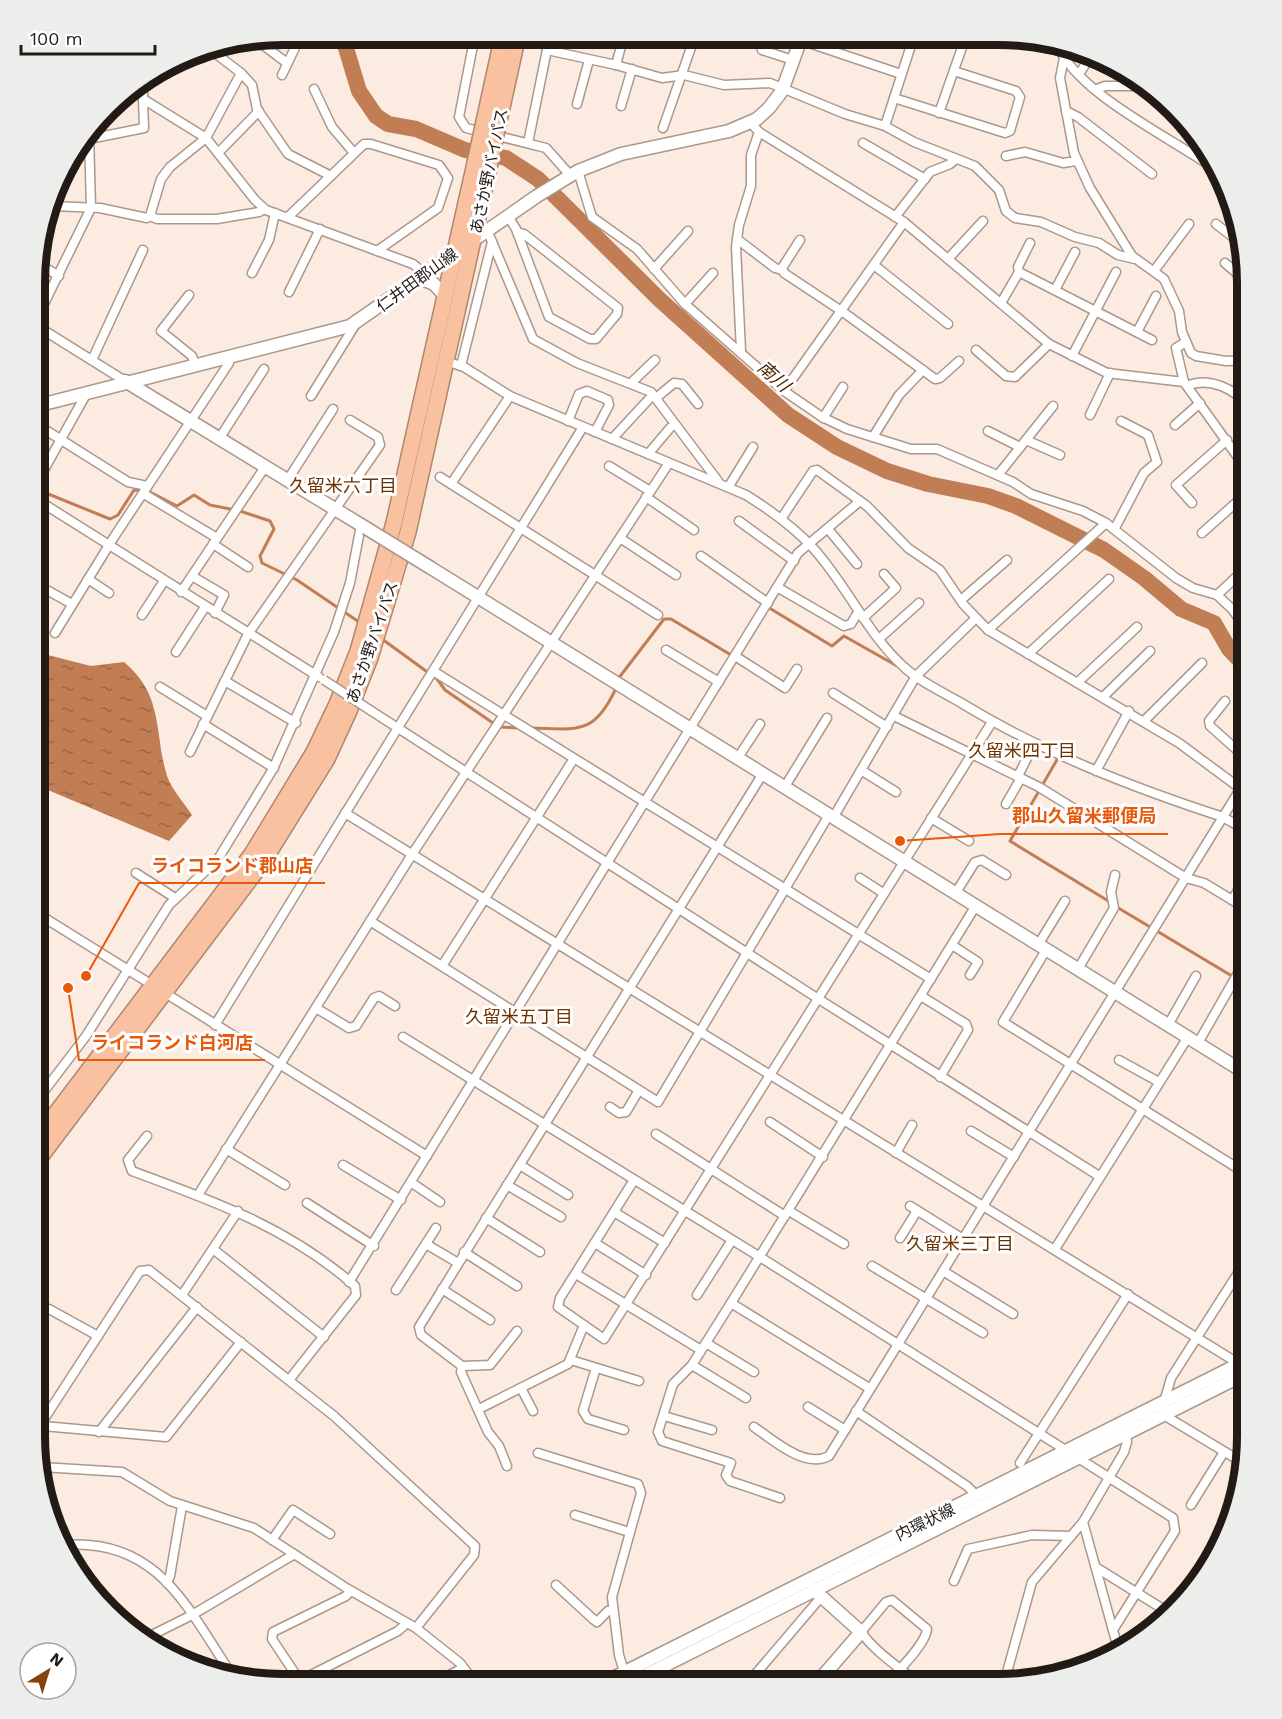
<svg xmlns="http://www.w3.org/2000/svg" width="1282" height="1719" font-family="'Work Sans','Noto Sans JP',sans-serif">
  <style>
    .water { fill: url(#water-ripples) }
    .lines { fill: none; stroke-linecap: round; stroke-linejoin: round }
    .stream { stroke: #c17d53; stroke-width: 3 }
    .river { stroke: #c17d53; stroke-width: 16 }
    .street-casing { stroke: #ab988c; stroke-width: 11 }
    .secondary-casing { stroke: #ab988c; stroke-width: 15 }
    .highway-casing { stroke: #ae876f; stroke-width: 18 }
    .street { stroke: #fff; stroke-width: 8 }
    .secondary { stroke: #fff; stroke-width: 12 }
    .highway { stroke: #fac1a0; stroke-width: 15 }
    .street-bridge-casing { stroke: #ab988c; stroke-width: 11; stroke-linecap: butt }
    .secondary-bridge-casing { stroke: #ab988c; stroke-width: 15; stroke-linecap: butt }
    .highway-bridge-casing { stroke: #ae876f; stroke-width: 18; stroke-linecap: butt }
    .street-bridge { stroke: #fff; stroke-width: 8 }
    .secondary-bridge { stroke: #fff; stroke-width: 12 }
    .highway-bridge { stroke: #fac1a0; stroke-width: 15 }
    .labels { text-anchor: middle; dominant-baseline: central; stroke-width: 6; stroke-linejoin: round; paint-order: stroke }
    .street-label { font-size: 16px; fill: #211a15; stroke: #fff }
    .water-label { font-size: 18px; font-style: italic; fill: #4f2301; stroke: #fff }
    .neighbourhood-label { font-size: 18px; fill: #6d3200; stroke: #fff }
    .rim { fill: none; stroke: #211a15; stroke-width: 8 }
    .leader { fill: none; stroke: #e8590c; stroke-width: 2 }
    .callout-dot { fill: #e8590c; stroke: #fff; stroke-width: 2 }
    .callout-label { font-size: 18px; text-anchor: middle; font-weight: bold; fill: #e8590c; stroke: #fff; stroke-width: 6; stroke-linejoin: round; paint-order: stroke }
  </style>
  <defs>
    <pattern id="water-ripples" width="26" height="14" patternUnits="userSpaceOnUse" patternTransform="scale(1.5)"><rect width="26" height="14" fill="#c17d53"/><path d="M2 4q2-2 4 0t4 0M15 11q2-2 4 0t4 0" fill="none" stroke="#9c6644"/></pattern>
  </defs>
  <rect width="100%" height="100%" fill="#fcebe1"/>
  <path class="water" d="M36 652 91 666 124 662C164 695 154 733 167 776 172 790 185 804 192 815L169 841 36 785V751H39L42 724 36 702Z"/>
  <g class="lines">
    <g class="stream">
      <path d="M36 489 110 519 118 515 134 490 148 491 177 506 194 495 210 505 240 511 270 521 274 529 260 556 262 563 297 580 362 624"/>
      <path d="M766 606 832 646 844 636 899 667"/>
      <path d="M382 639 437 679 445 690 493 723 500 727 519 728"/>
      <path d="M618 679 664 619H671L731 655 732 653"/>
      <path d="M532 728C577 729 594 736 616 688"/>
      <path d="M1056 757 1058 758 1010 841 1110 902"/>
      <path d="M1115 906 1247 985"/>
    </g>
    <path class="river" d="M342 35 359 91 376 116 388 124 416 129 465 150 506 158 538 179 659 299 788 415 837 447 887 471 928 484 988 496 1016 506 1104 550 1144 578 1181 609 1214 623 1229 649 1247 668"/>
    <defs>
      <g id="street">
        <path d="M475 35 459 117 466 128 546 148 570 175"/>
        <path d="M723 36 736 41 744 36"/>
        <path d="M255 39 287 63"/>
        <path d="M800 40 901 74"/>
        <path d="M1057 44C1078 96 1177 140 1222 174"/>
        <path d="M547 50 616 65 662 78 684 75 724 85 770 83 845 114 885 126 914 142 975 166 999 190 1006 211 1015 218 1041 222 1075 237 1099 243 1118 255 1135 259"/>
        <path d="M762 50 793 60"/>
        <path d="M1064 58 1060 78 1074 153 1090 188 1132 256 1164 279 1179 311 1182 332 1191 353 1196 356 1226 361 1247 360"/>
        <path d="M616 65 624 35"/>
        <path d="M241 73 252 85 257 109 288 154 331 176"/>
        <path d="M1079 74 1093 53"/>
        <path d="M282 75 301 35"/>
        <path d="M143 82V99L206 138 255 200 266 210 413 264 425 274"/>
        <path d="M314 89 332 127 354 153"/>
        <path d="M1097 89 1105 86H1150"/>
        <path d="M894 98 1005 133 1010 131 1020 97 1016 91 954 71"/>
        <path d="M577 104 589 60"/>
        <path d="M621 106 632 69"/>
        <path d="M1066 111 1078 117 1152 174"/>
        <path d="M939 113 966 36"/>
        <path d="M750 122 759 132 904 222 1049 344 1107 373 1184 382"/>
        <path d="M885 126 914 36"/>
        <path d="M663 128 695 36"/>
        <path d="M89 139 144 128 143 99"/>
        <path d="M528 143 550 35"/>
        <path d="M863 143 925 179"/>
        <path d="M218 153 259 111"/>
        <path d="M1006 156 1025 152 1063 163 1076 161"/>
        <path d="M578 171 592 217 637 249 685 304 784 391 822 417 847 429 911 449H937L1013 482 1031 494 1083 511 1106 523 1176 578 1193 588 1217 595 1232 609 1247 630"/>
        <path d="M52 206 100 208 147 218 150 216 161 179 170 167 206 138 241 73 207 47"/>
        <path d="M150 216 157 219H217L259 212 264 209"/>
        <path d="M508 216 516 229 549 317 590 339H596L617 314 618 308 524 234 517 232"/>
        <path d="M288 217 364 144H371L439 165 448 178 438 208 377 251"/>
        <path d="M895 217 930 172 950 164 956 159"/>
        <path d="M1216 224 1238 241"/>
        <path d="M487 230 533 339 577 363 651 392 718 481"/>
        <path d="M737 239 775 268 782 270"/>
        <path d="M800 240 782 268 784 273 843 312 935 379 940 378 959 361"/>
        <path d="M948 259 983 221"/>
        <path d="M37 263 59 276"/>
        <path d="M1225 263 1247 282"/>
        <path d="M874 265 948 324"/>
        <path d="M654 269 688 231"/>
        <path d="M1154 271 1189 224"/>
        <path d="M1019 272 1152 340"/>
        <path d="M252 273 269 240 275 213"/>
        <path d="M1055 290 1075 252"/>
        <path d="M289 292 320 229"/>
        <path d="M189 295 161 331 192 356 195 365"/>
        <path d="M1001 303 1019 272 1018 267 1030 243"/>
        <path d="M685 304 713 273"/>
        <path d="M1247 304 1244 302 1247 298"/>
        <path d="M37 318 91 208 89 134"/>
        <path d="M37 326 125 381"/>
        <path d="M1137 332 1156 296"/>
        <path d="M1186 342 1176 348 1184 382 1247 470"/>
        <path d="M976 350 1006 376 1015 377 1049 344"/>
        <path d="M741 351 736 247 739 225 751 186V155L759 132"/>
        <path d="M1072 356 1116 272"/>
        <path d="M92 360 143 250"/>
        <path d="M446 361 464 367 510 396 746 495C770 510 794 527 813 548 847 585 867 634 904 667 919 681 940 691 958 701 1041 752 1131 787 1223 817L1247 831"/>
        <path d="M461 366 492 242"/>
        <path d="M631 383 655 360"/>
        <path d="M1187 386C1208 376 1236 389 1247 406"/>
        <path d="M784 391 904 222"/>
        <path d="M311 396 357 322"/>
        <path d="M656 398 674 383 682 384 698 404"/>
        <path d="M1090 415 1110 373"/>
        <path d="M823 418 843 387"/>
        <path d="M568 421 579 394 587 391 608 400 609 405 595 432"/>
        <path d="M36 424 128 482 147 486"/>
        <path d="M1175 425 1200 403"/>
        <path d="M988 431 1020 447"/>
        <path d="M873 437 899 395 923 370"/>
        <path d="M219 439 264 369"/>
        <path d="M612 439 649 399"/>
        <path d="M1026 440 1060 455"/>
        <path d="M648 454 670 428"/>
        <path d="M609 466 650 491"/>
        <path d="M998 475 1053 406"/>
        <path d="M440 477 658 615"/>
        <path d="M287 481 333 409"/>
        <path d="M36 484 84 398 85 393"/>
        <path d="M451 484 510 396"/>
        <path d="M729 486 753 447"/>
        <path d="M144 494 217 538"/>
        <path d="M646 497 694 530"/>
        <path d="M36 499 319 677"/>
        <path d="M1192 503 1176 485 1227 440"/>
        <path d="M781 519 813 471 817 470 867 506 908 548 940 570 963 604 988 630 1179 743 1241 789"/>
        <path d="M739 521 794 561"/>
        <path d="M1115 528 1144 473 1157 462 1148 435 1121 421"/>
        <path d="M828 529 857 564"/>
        <path d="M1202 533 1247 493"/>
        <path d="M620 538 676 575"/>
        <path d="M213 544 248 567"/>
        <path d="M701 556 768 603"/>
        <path d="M192 576 224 595 215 613"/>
        <path d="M88 579 109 593"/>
        <path d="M36 584 72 604"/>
        <path d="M777 587 844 626 851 624 858 612"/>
        <path d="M181 592 265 467"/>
        <path d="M1217 595 1247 567"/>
        <path d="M961 600 1007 560"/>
        <path d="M142 615 164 581"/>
        <path d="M863 618 896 588 884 574"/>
        <path d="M988 630 1106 523"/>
        <path d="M55 633 114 537 229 363 230 357"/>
        <path d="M880 638 919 603"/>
        <path d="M666 650 719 682"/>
        <path d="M176 652 205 607"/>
        <path d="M1028 654 1109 579"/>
        <path d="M735 656 785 688 797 669"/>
        <path d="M433 671 931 979"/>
        <path d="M225 681 296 723"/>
        <path d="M1077 683 1137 627"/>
        <path d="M160 687 207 716"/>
        <path d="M833 693 887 727"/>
        <path d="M1103 697 1150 651"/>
        <path d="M1225 701 1209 721 1210 726 1247 759"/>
        <path d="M373 712 817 998 1099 1176"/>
        <path d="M894 716 1039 787 1186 878 1204 883 1247 909"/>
        <path d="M1144 721 1202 663"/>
        <path d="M203 724 274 768"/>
        <path d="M190 752 248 634 380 445 378 437 350 420"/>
        <path d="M737 759 760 724"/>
        <path d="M861 770 896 792"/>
        <path d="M1096 771 1129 711"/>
        <path d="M1018 776 1032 748"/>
        <path d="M784 788 827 718"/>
        <path d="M1006 804 1021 778"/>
        <path d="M345 813 1241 1365"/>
        <path d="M833 818 916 676 976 618"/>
        <path d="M931 818 969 841"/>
        <path d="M136 873 175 898"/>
        <path d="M860 878 883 893"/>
        <path d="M955 894 975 862 982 860 1006 875"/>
        <path d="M1232 900 1247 876"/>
        <path d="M35 912 427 1156"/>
        <path d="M370 921 658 1102 829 815"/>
        <path d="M952 945 978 962 970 975"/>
        <path d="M1038 945 1065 901"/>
        <path d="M1046 950 1003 1022 1247 1174"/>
        <path d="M442 966 573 760"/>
        <path d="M1078 969 1114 908 1111 892 1115 875"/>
        <path d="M921 996 966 1024 968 1030 940 1077"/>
        <path d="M316 1008 349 1028 356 1026 374 998 379 996 395 1006"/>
        <path d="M215 1025 583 427"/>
        <path d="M1168 1025 1196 976"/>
        <path d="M403 1037 760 1257 1173 1518 1175 1531 1113 1630"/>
        <path d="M1198 1043 1245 961"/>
        <path d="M1119 1060 1159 1082"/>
        <path d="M35 1103 86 1036 169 905 218 859 273 769 334 632 350 583 361 525"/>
        <path d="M610 1107 619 1113 626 1112 639 1090"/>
        <path d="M770 1122 823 1157"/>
        <path d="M971 1131 1014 1157"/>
        <path d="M656 1134 785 1216"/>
        <path d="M147 1136 128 1160 132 1171C214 1201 289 1228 355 1286L356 1295 289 1380"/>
        <path d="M226 1149 285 1185"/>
        <path d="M896 1153 912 1125"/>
        <path d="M343 1165 401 1200"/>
        <path d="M520 1165 568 1195"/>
        <path d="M634 1180 560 1298 558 1307 604 1339 992 722"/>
        <path d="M412 1183 440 1202"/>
        <path d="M507 1185 561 1217"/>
        <path d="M198 1195 413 853 669 463"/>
        <path d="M307 1203 374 1246"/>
        <path d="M910 1206 963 1239"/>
        <path d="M789 1211 844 1244"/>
        <path d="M614 1212 665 1243"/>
        <path d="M486 1218 540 1252"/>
        <path d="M900 1238 917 1211"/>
        <path d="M595 1243 646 1275"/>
        <path d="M426 1244 458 1263"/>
        <path d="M213 1249 324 1337"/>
        <path d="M1055 1249 1188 1037"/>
        <path d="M464 1252 517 1286"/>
        <path d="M872 1266 983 1333"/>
        <path d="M943 1271 1013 1314"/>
        <path d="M576 1274 701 1350"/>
        <path d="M349 1282 798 553 860 501"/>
        <path d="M442 1289 490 1320"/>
        <path d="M396 1290 436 1228"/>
        <path d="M182 1295 238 1211"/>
        <path d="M697 1295 732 1240"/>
        <path d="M731 1303 869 1388"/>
        <path d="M35 1317 40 1311 49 1309 98 1336"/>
        <path d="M517 1331 490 1365 462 1366 421 1335 419 1327 762 775"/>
        <path d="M706 1343 754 1372"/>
        <path d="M571 1360 639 1381"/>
        <path d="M692 1365 746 1398"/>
        <path d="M462 1366 461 1372 488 1432 499 1446 507 1466"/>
        <path d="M596 1368 583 1411 588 1419 624 1430"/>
        <path d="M521 1388 533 1411"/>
        <path d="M1164 1402 1171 1378 1247 1259"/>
        <path d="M808 1407 845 1430"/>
        <path d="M479 1409 568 1364 584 1325"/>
        <path d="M856 1411 967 1486 977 1496"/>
        <path d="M1162 1414 1245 1464"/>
        <path d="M664 1416 712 1430"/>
        <path d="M35 1419 43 1426 166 1437 241 1342"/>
        <path d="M754 1427C773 1440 805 1469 829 1456L1247 778"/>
        <path d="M99 1432 197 1307"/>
        <path d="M35 1433 140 1271 149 1270 334 1416 475 1546 474 1555 416 1628"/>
        <path d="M538 1453 638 1484 641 1493 612 1597 619 1655 625 1675"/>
        <path d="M1020 1463 1128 1294"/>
        <path d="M42 1467 122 1472 170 1501 254 1528 348 1589 416 1628 460 1663 475 1683"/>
        <path d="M780 1498 730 1481 726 1475 731 1463 662 1441 658 1432 673 1384 692 1365 731 1303 975 907"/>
        <path d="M1191 1505 1224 1452"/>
        <path d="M575 1515 629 1532"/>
        <path d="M1083 1522 1119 1652"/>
        <path d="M59 1540 100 1603"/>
        <path d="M272 1540 293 1510 330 1534"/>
        <path d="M63 1545C157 1537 187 1607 232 1675"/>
        <path d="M1216 1546 1219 1547"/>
        <path d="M1097 1568 1171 1614"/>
        <path d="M954 1581 968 1549 1032 1535 1071 1536"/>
        <path d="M167 1583 170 1576 182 1506"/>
        <path d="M556 1585 593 1619 597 1622 608 1611 613 1610"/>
        <path d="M142 1640 192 1615 293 1555"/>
        <path d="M1078 1662 1082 1665"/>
        <path d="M662 1667 676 1684"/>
        <path d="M300 1681 272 1639 273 1632 346 1596 350 1591"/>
        <path d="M297 1682 398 1631 407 1623"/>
        <path d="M434 1683 463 1668"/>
        <path d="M1004 1683 1032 1582 1083 1522 1124 1452 1127 1442 1126 1432"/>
        <path d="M747 1684 822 1596"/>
        <path d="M886 1684C897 1672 926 1644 927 1629L892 1600 886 1602 861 1632C875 1652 900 1668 919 1684"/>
      </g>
      <g id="secondary">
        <path d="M420 278 434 284 445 296"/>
        <path d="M125 381 366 528"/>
        <path d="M36 406 350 326 537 196 578 171 621 154 729 131 757 119 769 108 782 91 802 36"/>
        <path d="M431 568 1247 1074"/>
        <path d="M814 1590 861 1632 816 1684"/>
        <path d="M603 1683 1247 1360"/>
        <path d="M630 1683 1247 1373"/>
      </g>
      <g id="highway">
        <path d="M483 126 503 35"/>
        <path d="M497 130 518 35"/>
        <path d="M35 1141 252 854 314 752 337 704 358 651 394 523 475 163"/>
        <path d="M35 1164 263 862 327 759 349 711 370 658 408 532 489 168"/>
      </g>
    </defs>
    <use href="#street" class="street-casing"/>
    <use href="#secondary" class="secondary-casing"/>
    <use href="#highway" class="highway-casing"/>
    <use href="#street" class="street"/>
    <use href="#secondary" class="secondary"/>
    <use href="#highway" class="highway"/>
    <defs>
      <path id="street-bridge" d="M324 680 373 712"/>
      <path id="secondary-bridge" d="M366 528 431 568"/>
      <g id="highway-bridge">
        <path d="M475 163 483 126"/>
        <path d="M489 168 497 130"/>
      </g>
    </defs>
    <use href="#street-bridge" class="street-bridge-casing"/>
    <use href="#secondary-bridge" class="secondary-bridge-casing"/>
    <use href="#highway-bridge" class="highway-bridge-casing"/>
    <use href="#street-bridge" class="street-bridge"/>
    <use href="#secondary-bridge" class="secondary-bridge"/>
    <use href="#highway-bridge" class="highway-bridge"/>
  </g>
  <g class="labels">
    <g class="street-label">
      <text transform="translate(489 171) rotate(-78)">あさか野バイパス</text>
      <text transform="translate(417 280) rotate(-36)">仁井田郡山線</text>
      <text transform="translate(372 642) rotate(-71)">あさか野バイパス</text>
      <text transform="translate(925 1522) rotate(-26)">内環状線</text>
    </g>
    <g class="water-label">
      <text transform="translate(774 376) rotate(42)">南川</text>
    </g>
    <g class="neighbourhood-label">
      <text x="343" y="485">久留米六丁目</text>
      <text x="1022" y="750">久留米四丁目</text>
      <text x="519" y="1016">久留米五丁目</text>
      <text x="960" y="1243">久留米三丁目</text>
    </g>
  </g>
  <path d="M0 0H1282V1719H0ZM283 45H999A238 238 0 0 1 1237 283V1436A238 238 0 0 1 999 1674H283A238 238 0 0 1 45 1436V283A238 238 0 0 1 283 45Z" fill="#ededec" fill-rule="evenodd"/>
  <path class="rim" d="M283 45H999A238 238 0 0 1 1237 283V1436A238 238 0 0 1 999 1674H283A238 238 0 0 1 45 1436V283A238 238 0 0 1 283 45Z"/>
  <path class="leader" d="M900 841L1000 834H1168M86 976L139 883H325M68 988L79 1060H265"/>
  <g class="callout-dot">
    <circle cx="900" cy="841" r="6"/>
    <circle cx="86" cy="976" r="6"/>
    <circle cx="68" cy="988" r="6"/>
  </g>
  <g class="callout-label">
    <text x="1084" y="822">郡山久留米郵便局</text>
    <text x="232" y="872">ライコランド郡山店</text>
    <text x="172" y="1049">ライコランド白河店</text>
  </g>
  <g transform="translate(48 1671) rotate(38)"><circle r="28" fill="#ffffff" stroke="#a6a3a1" stroke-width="1.5"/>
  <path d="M0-4.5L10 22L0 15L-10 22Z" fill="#854310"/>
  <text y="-9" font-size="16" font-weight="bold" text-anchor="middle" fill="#211a15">N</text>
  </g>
  <path d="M21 45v9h134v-9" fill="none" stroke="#211a15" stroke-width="3"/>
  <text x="30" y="45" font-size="18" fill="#211a15" stroke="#ffffff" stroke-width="4.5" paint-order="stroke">100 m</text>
</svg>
